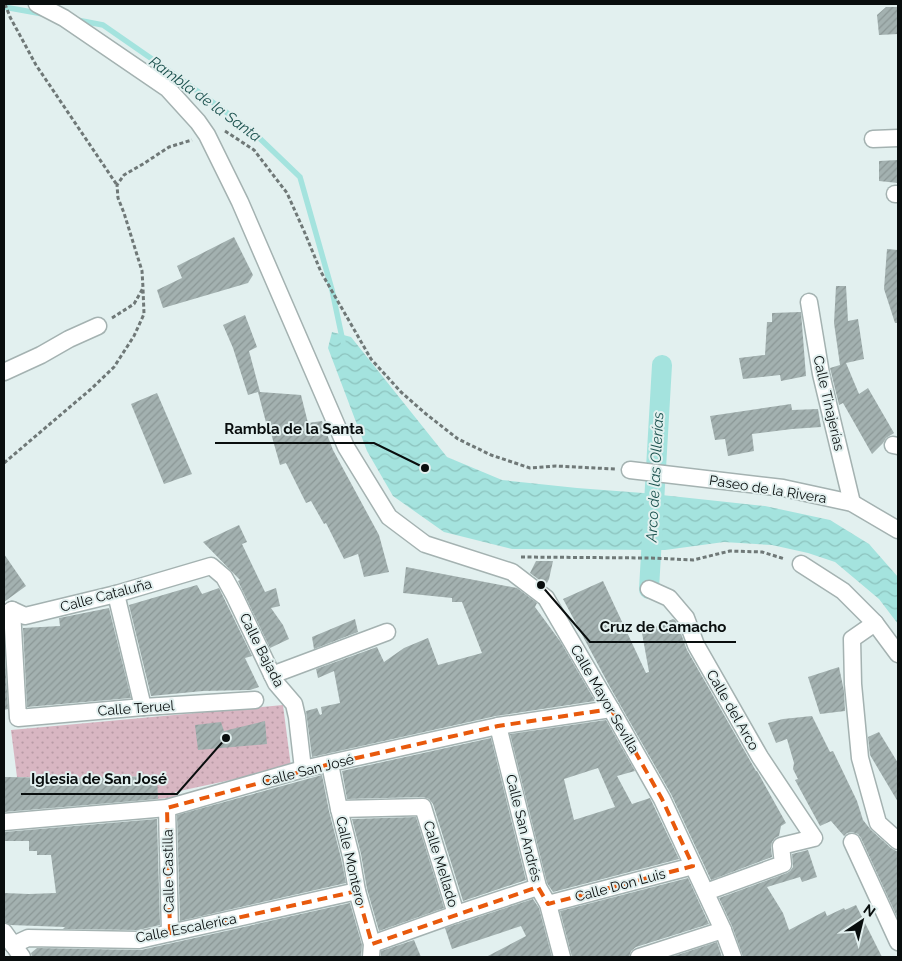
<svg xmlns="http://www.w3.org/2000/svg" width="902" height="961" font-family="Raleway,sans-serif">
  <style>
    .green { fill: url(#green-dots) }
    .water { fill: url(#water-waves) }
    .lines { fill: none; stroke-linecap: round; stroke-linejoin: round }
    .stream { stroke: #a4e3de; stroke-width: 5.5 }
    .canal { stroke: #a4e3de; stroke-width: 20 }
    .building { fill: url(#building-hatch); fill-rule: evenodd }
    .street-casing { stroke: #a4b2b1; stroke-width: 19 }
    .path { stroke: #6f7877; stroke-width: 3; stroke-dasharray: 4 2.5; stroke-linecap: butt }
    .street { stroke: #fff; stroke-width: 16 }
    .marked { fill: none; stroke: #e8590c; stroke-width: 4; stroke-dasharray: 10 6; stroke-linejoin: round }
    .labels { text-anchor: middle; dominant-baseline: central; stroke-width: 4; stroke-linejoin: round; paint-order: stroke }
    .street-label { font-size: 14px; fill: #090e0e; stroke: #e2f0ef }
    .water-label { font-size: 15px; font-style: italic; fill: #1c524f; stroke: #e2f0ef }
    .leader { fill: none; stroke: #090e0e; stroke-width: 2 }
    .callout-dot { fill: #090e0e; stroke: #e2f0ef; stroke-width: 2 }
    .callout-label { font-size: 15px; text-anchor: middle; font-weight: bold; fill: #090e0e; stroke: #e2f0ef; stroke-width: 4; stroke-linejoin: round; paint-order: stroke }
  </style>
  <defs>
    <pattern id="green-dots" width="8" height="8" patternUnits="userSpaceOnUse" patternTransform="scale(1.25)"><rect width="8" height="8" fill="#d8b6c2"/><path d="M2 2h.1M6 6h.1" fill="none" stroke="#b89ba6" stroke-width="1.8" stroke-linecap="round"/></pattern>
    <pattern id="water-waves" width="16" height="10" patternUnits="userSpaceOnUse" patternTransform="scale(1.25)"><rect width="16" height="10" fill="#a4e3de"/><path d="M0 5q4-4 8 0t8 0" fill="none" stroke="#8cc2bd"/></pattern>
    <pattern id="building-hatch" width="6" height="6" patternUnits="userSpaceOnUse" patternTransform="scale(1.25)"><rect width="6" height="6" fill="#a3b1b0"/><path d="M-1 1l2-2M0 6l6-6M5 7l2-2" fill="none" stroke="#8b9796"/></pattern>
  </defs>
  <rect width="100%" height="100%" fill="#e2f0ef"/>
  <path class="green" d="M283 705 291 767 175 792 176 797 158 799 156 776 70 778 17 777 11 730Z"/>
  <path class="water" d="M332 332 351 337 447 457 502 480 577 488 643 493 765 506 830 520 869 544 898 577V624L879 599 835 562 808 553 772 545 724 542 665 550 512 549 444 532 393 496 367 451 328 348Z"/>
  <g class="lines">
    <g class="stream">
      <path d="M4 7 43 14"/>
      <path d="M77 20 103 25 178 77 252 131 300 177 332 290 343 342"/>
    </g>
    <path class="canal" d="M649 589 662 365"/>
  </g>
  <g class="building">
    <path d="M886 7H897L898 19V34L879 35 877 15Z"/>
    <path d="M898 160V183L879 181V161Z"/>
    <path d="M234 237 253 275 248 283 163 308 157 290 182 278 177 266Z"/>
    <path d="M887 249 898 250V323H895L884 289Z"/>
    <path d="M836 286H846L848 321 858 319 864 359 846 363 859 394 868 388 894 433 886 438 883 443 872 454 843 403 839 405 831 372 830 368 840 365 834 323Z"/>
    <path d="M801 312 806 376 781 381 780 375 743 379 739 358 765 355 767 322H772V313Z"/>
    <path d="M245 315 257 347 249 351 260 392 301 395 308 423 322 421 333 450 379 535 389 572 364 577 358 554 344 559 326 523 324 524 311 501 306 503 286 463 280 465 270 430H268L258 392 248 395 233 348 223 325Z"/>
    <path d="M157 393 192 474 164 484 131 404Z"/>
    <path d="M791 404 792 410 818 409 821 427 792 429 752 434 754 451 728 456 725 439 715 440 710 416Z"/>
    <path d="M239 525 247 542 242 544 265 592 276 588 280 606 271 608 283 625 289 639 270 648 238 581 240 580 203 542Z"/>
    <path d="M4 554 26 586 4 602Z"/>
    <path d="M536 561H553L549 579 546 585 530 573Z"/>
    <path d="M406 567 517 588 537 603 535 607 560 641 595 701 496 716 312 757 306 711 317 708 320 715 322 714 321 707 340 703 334 671 318 678 316 669 377 647 384 662 404 648 428 638 438 665 482 653 462 602H452V598L403 593Z"/>
    <path d="M603 581 646 673 649 672 642 633 673 619 675 620 679 628 687 650 756 771H757L786 823 781 826 779 836 775 838 772 842 771 847 772 857 711 880 671 794 610 687 563 599Z"/>
    <path d="M197 585 202 594 219 588 252 656 245 658 259 687 250 690 203 691 151 696 129 605Z"/>
    <path d="M109 608 131 698 27 707 23 628 60 626 59 618Z"/>
    <path d="M355 619 358 632 314 649 312 637Z"/>
    <path d="M4 642 8 709 4 710Z"/>
    <path d="M839 667 844 691 845 711 820 714 808 677Z"/>
    <path d="M812 716 830 752 833 751 857 801 863 820 871 830 891 848 898 852V919L861 838 858 834 852 832 847 833 844 836 831 821 820 826 795 780 798 779 793 769 794 763 787 739 776 743 768 723 783 719Z"/>
    <path d="M606 720 635 771 617 776 632 804 650 798 679 859 553 892 547 883 510 734ZM598 768 615 807 574 820 564 779Z"/>
    <path d="M265 721 267 744 198 750 195 725 221 722 224 731Z"/>
    <path d="M879 732 898 763V802L870 755 868 737Z"/>
    <path d="M491 738 526 880 463 901 433 804 429 799 423 797 347 799 342 771Z"/>
    <path d="M322 775 329 811 341 858 346 883 180 921 177 815Z"/>
    <path d="M157 776 158 799 4 812V777L70 778Z"/>
    <path d="M416 817 444 908 379 931 367 889 361 854 352 819Z"/>
    <path d="M157 819 160 925 138 930 63 929 65 927 10 925 4 922V893L29 894 56 893 51 855H37V851H29V841H4V832Z"/>
    <path d="M808 850 817 877 802 882 800 877 767 887 783 913 789 930 825 911 827 916 844 908 845 910 856 905 882 957H743L732 926 719 898 787 873 790 871 793 867 792 854Z"/>
    <path d="M688 878 709 924 636 947 631 951 629 957H572L560 911Z"/>
    <path d="M533 899 539 908 552 957H486L526 936 521 926 452 949 445 928Z"/>
    <path d="M350 903 362 945 361 957H32L31 953 37 948 141 950Z"/>
    <path d="M414 940 421 957H381V951Z"/>
    <path d="M717 942 722 957H671Z"/>
  </g>
  <g class="lines">
    <defs>
      <g id="street">
        <path d="M37 4 64 18 168 89 198 122 207 135 240 202 346 447 389 517 425 544 512 572 546 598 611 709 662 799 723 930 733 957"/>
        <path d="M873 139 898 138"/>
        <path d="M895 194H898"/>
        <path d="M809 302 821 374 852 503"/>
        <path d="M4 372 41 355 69 339 98 326"/>
        <path d="M893 445 898 446"/>
        <path d="M630 470 783 488 852 503 898 530"/>
        <path d="M801 564 843 591 875 623 898 654"/>
        <path d="M649 589 669 598 686 618 696 645 760 757 814 838 781 846 783 864 706 892"/>
        <path d="M116 594 143 707"/>
        <path d="M12 610 18 718 143 707 255 700"/>
        <path d="M4 616 12 610 25 616 116 594 211 566 224 577 234 595 276 683 294 704 297 717 303 769"/>
        <path d="M875 623 852 639 853 684 860 758 878 823 898 841"/>
        <path d="M272 675 387 632"/>
        <path d="M498 726 538 887 548 904 562 957"/>
        <path d="M330 764 339 809 351 856 357 891 372 944 371 957"/>
        <path d="M167 808 170 933"/>
        <path d="M339 809 423 807 456 914"/>
        <path d="M4 822 167 808 303 769 498 726 611 709"/>
        <path d="M852 842 898 942"/>
        <path d="M548 904 693 866"/>
        <path d="M4 932 22 957"/>
        <path d="M372 944 456 914 538 887"/>
        <path d="M13 945 28 938 139 940 357 891"/>
        <path d="M639 957 723 930"/>
      </g>
    </defs>
    <use href="#street" class="street-casing"/>
    <g class="path">
      <path d="M5 4 10 17 36 65 117 185"/>
      <path d="M225 131 254 150 287 193 304 231 321 272 371 359 401 392 426 414 458 439 491 455 530 468 556 466 615 469"/>
      <path d="M112 318 134 304 143 288 142 271 124 213 118 198 117 185 124 175 143 164 169 147 192 140"/>
      <path d="M4 463 91 389 114 367 134 336 144 314 143 289"/>
      <path d="M521 557 651 558 693 560 730 551 762 552 785 559"/>
    </g>
    <use href="#street" class="street"/>
  </g>
  <path class="marked" d="M611 709 662 799 693 866 548 904 538 887 372 944 357 891 170 933 167 808 330 764 498 726Z"/>
  <g class="labels">
    <g class="street-label">
      <text transform="translate(829 403) rotate(77)">Calle Tinajerías</text>
      <text transform="translate(768 489) rotate(9)">Paseo de la Rivera</text>
      <text transform="translate(106 595) rotate(-15)">Calle Cataluña</text>
      <text transform="translate(262 650) rotate(63)">Calle Bajada</text>
      <text transform="translate(605 699) rotate(60)">Calle Mayor Sevilla</text>
      <text transform="translate(136 708) rotate(-4)">Calle Teruel</text>
      <text transform="translate(733 710) rotate(60)">Calle del Arco</text>
      <text transform="translate(308 770) rotate(-14)">Calle San José</text>
      <text transform="translate(524 828) rotate(76)">Calle San Andrés</text>
      <text transform="translate(351 861) rotate(77)">Calle Montero</text>
      <text transform="translate(441 864) rotate(73)">Calle Mellado</text>
      <text transform="translate(168 871) rotate(-91)">Calle Castilla</text>
      <text transform="translate(620 885) rotate(-15)">Calle Don Luis</text>
      <text transform="translate(186 928) rotate(-11)">Calle Escalerica</text>
    </g>
    <g class="water-label">
      <text transform="translate(205 99) rotate(36)">Rambla de la Santa</text>
      <text transform="translate(655 477) rotate(-87)">Arco de las Ollerías</text>
    </g>
  </g>
  <path class="leader" d="M425 468L374 443H215M541 585L590 642H736M226 738L177 794H21"/>
  <g class="callout-dot">
    <circle cx="425" cy="468" r="5"/>
    <circle cx="541" cy="585" r="5"/>
    <circle cx="226" cy="738" r="5"/>
  </g>
  <g class="callout-label">
    <text x="294" y="434">Rambla de la Santa</text>
    <text x="663" y="632">Cruz de Camacho</text>
    <text x="99" y="784">Iglesia de San José</text>
  </g>
  <rect width="902" height="961" fill="none" stroke="#090e0e" stroke-width="10"/>
  <g transform="translate(862 921) rotate(35)" stroke="#e2f0ef" stroke-width="4" paint-order="stroke">
  <path d="M0-4L9 19L0 12L-9 19Z" fill="#090e0e"/>
  <text y="-8" font-size="14" font-weight="bold" text-anchor="middle" fill="#090e0e">N</text>
  </g>
</svg>
